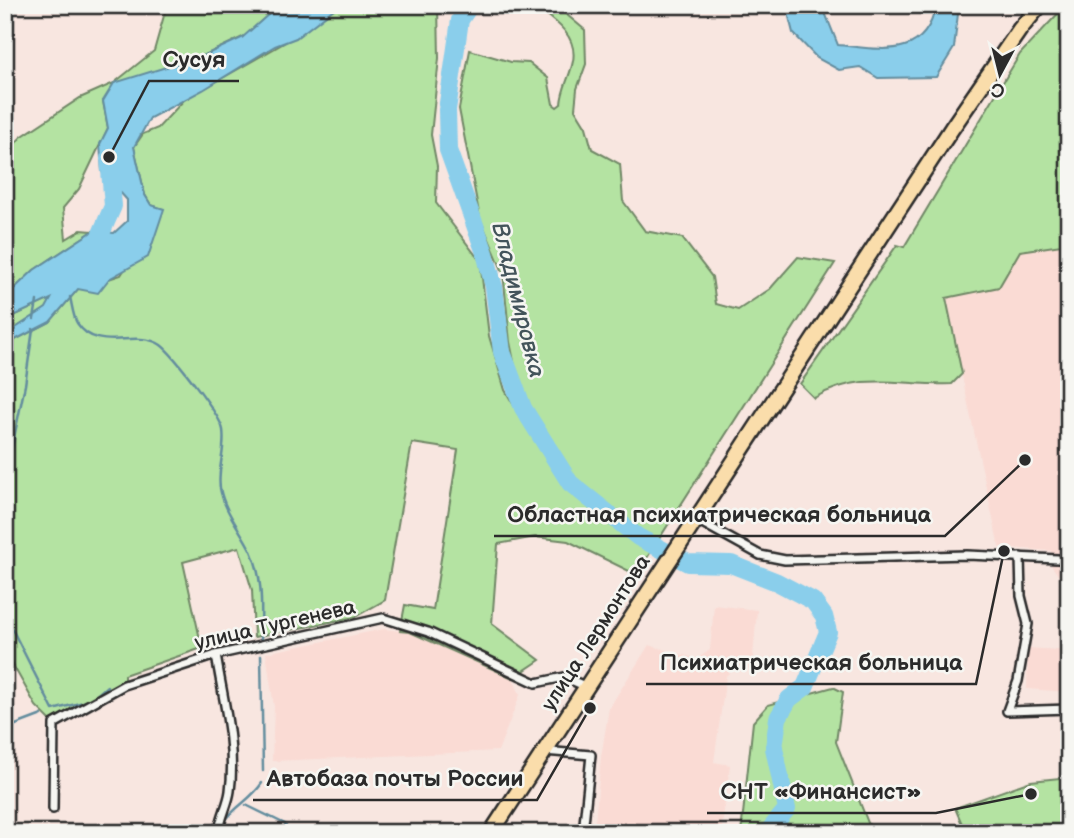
<svg xmlns="http://www.w3.org/2000/svg" width="1074" height="838" font-family="'Balsamiq Sans',sans-serif">
  <style>
    .built { fill: #fadbd4 }
    .green { fill: #b4e3a2; stroke: #708766; stroke-width: 2 }
    .water { fill: #8aceeb; stroke: #648d9e; stroke-width: 2 }
    .lines { fill: none; stroke-linecap: round; stroke-linejoin: round }
    .stream { stroke: #648d9e; stroke-width: 2.5 }
    .river { stroke: #8aceeb; stroke-width: 18 }
    .street-casing { stroke: #2b2b2b; stroke-width: 12 }
    .highway-casing { stroke: #2b2b2b; stroke-width: 19 }
    .street { stroke: #f6f6f2; stroke-width: 7 }
    .highway { stroke: #faddab; stroke-width: 14 }
    .labels { text-anchor: middle; dominant-baseline: central; stroke-width: 5; stroke-linejoin: round; paint-order: stroke }
    .street-label { font-size: 21px; fill: #2b2b2b; stroke: #f6f6f2 }
    .water-label { font-size: 23px; font-style: italic; fill: #43545b; stroke: #f6f6f2 }
    .leader { fill: none; stroke: #2b2b2b; stroke-width: 2.5 }
    .callout-dot { fill: #2b2b2b; stroke: #f6f6f2; stroke-width: 2.5 }
    .callout-label { font-size: 23px; text-anchor: middle; font-weight: bold; fill: #2b2b2b; stroke: #f6f6f2; stroke-width: 5; stroke-linejoin: round; paint-order: stroke }
  </style>
  <rect width="100%" height="100%" fill="#f8e6e0"/>
  <filter id="ink" filterUnits="userSpaceOnUse"><feTurbulence type="fractalNoise" baseFrequency=".0143" numOctaves="2"/><feDisplacementMap in="SourceGraphic" scale="14" xChannelSelector="R" yChannelSelector="G"/><feConvolveMatrix kernelMatrix="1 2 1 2 8 2 1 2 1" color-interpolation-filters="sRGB"/></filter>
  <g filter="url(#ink)">
    <g class="built">
      <path d="M1069 244V692L1027 689 1028 648 1059 650 1060 578 1051 565V551L999 547 945 298 999 287 1020 251Z"/>
      <path d="M714 605 757 610 752 669 736 667 726 676 714 762 730 765 721 833H594L601 757 609 708 649 645 697 659 710 650Z"/>
      <path d="M384 629 409 632 513 678 520 695 498 751 272 761 274 707 266 653Z"/>
    </g>
    <g class="green">
      <path d="M167 5H279L245 36 205 55 162 69 103 101 108 128 79 189 63 208 66 239 81 230 93 231 34 270 13 290 5 293V155L21 137 80 98 114 83 154 51Z"/>
      <path d="M339 5H438L439 58 431 135 437 166 436 203 480 261 489 336 505 390 528 430 510 342 503 272 480 218 459 109 470 50 511 62 529 63 548 78 553 104 557 107 561 104C562 88 570 77 573 61 578 34 552 19 534 5H555L585 30 586 64 577 89 575 109 586 127 592 149 620 164 623 201 645 231 682 238 712 277 716 304 738 310 770 289 798 257 835 263 638 572H631L568 541 535 537 498 544 492 624 540 660 513 678 410 632 400 631 405 605 433 610 458 450 412 443 385 600 355 617 254 637 252 590 239 547 183 562 202 648 124 675V685L54 724 36 706 5 651V345L50 322 78 289 121 275 163 209 151 205 145 195 134 147 143 134 158 128 184 100 298 35Z"/>
      <path d="M1066 5H1069V244L1020 251 999 287 946 298 962 374 952 384C900 386 863 370 814 398L800 384 897 245 904 247 1020 54Z"/>
      <path d="M52 298 47 308 5 335V320Z"/>
      <path d="M833 687 843 692 836 742 872 833H741L753 722 768 705Z"/>
      <path d="M1069 777V833H966L955 808 1031 781Z"/>
    </g>
    <g class="water">
      <path d="M279 5H339L296 38 275 46 203 90 150 118 134 147 145 195 151 205 164 209 148 257 109 279 98 293 78 289 50 322 5 345V335L46 308 51 299 5 320V293L13 290 34 270 93 231 114 233 127 221V200L102 172 100 144 108 128 103 101 114 83 205 55 242 38Z"/>
      <path d="M786 5H822L838 45C881 49 925 61 936 5H959L954 48 936 77 878 78 860 67 839 70 817 58 793 33Z"/>
    </g>
    <g class="lines">
      <g class="stream">
        <path d="M70 297C72 305 73 316 77 323 98 355 136 328 161 345 173 354 221 416 223 430 226 450 217 469 220 488 224 511 241 530 251 551 264 580 261 609 261 640"/>
        <path d="M34 319 37 301"/>
        <path d="M5 481 25 385 33 329"/>
        <path d="M5 615 53 710 91 700 107 686"/>
        <path d="M261 655 263 771"/>
        <path d="M5 729 42 715"/>
        <path d="M246 805 285 824 288 833"/>
        <path d="M225 821C236 805 251 800 262 783"/>
        <path d="M213 833V825"/>
      </g>
      <g class="river">
        <path d="M470 5 460 20 447 110 448 150 485 253 494 287 502 352 523 408 570 483 638 537 688 563 731 564 777 582 813 601 824 616 828 632 805 687 789 699 778 718 774 748 787 809 767 833"/>
        <path d="M93 252 113 206 109 158"/>
      </g>
      <defs>
        <g id="street">
          <path d="M695 519 760 555 785 560 967 555 1058 559"/>
          <path d="M1020 557 1021 596 1028 624 1018 681 1007 711 1069 709"/>
          <path d="M216 655C223 699 236 746 230 791 228 806 220 817 219 833"/>
          <path d="M544 751 591 755 583 833"/>
          <path d="M53 809 54 724 124 685 216 655 383 618 428 632 536 683 564 677 587 687"/>
        </g>
        <path id="highway" d="M491 833 952 128 1020 29 1040 5"/>
      </defs>
      <use href="#street" class="street-casing"/>
      <use href="#highway" class="highway-casing"/>
      <use href="#street" class="street"/>
      <use href="#highway" class="highway"/>
    </g>
  </g>
  <g class="labels">
    <g class="street-label">
      <text transform="translate(275 625) rotate(-13)">улица Тургенева</text>
      <text transform="translate(596 633) rotate(-57)">улица Лермонтова</text>
    </g>
    <g class="water-label">
      <text transform="translate(518 300) rotate(76)">Владимировка</text>
    </g>
  </g>
  <path class="leader" d="M109 157L149 81H239M1025 460L945 536H494M1004 551L976 684H646M590 708L537 800H253M1031 794L936 813H707"/>
  <g class="callout-dot">
    <circle cx="109" cy="157" r="7"/>
    <circle cx="1025" cy="460" r="7"/>
    <circle cx="1004" cy="551" r="7"/>
    <circle cx="590" cy="708" r="7"/>
    <circle cx="1031" cy="794" r="7"/>
  </g>
  <g class="callout-label">
    <text x="194" y="67">Сусуя</text>
    <text x="719" y="522">Областная психиатрическая больница</text>
    <text x="811" y="670">Психиатрическая больница</text>
    <text x="395" y="786">Автобаза почты России</text>
    <text x="821" y="799">СНТ «Финансист»</text>
  </g>
  <rect width="1074" height="838" fill="none" stroke="#f6f6f2" stroke-width="28"/>
  <rect x="14" y="14" width="1046" height="810" fill="none" stroke="#2b2b2b" stroke-width="2.5" filter="url(#ink)"/>
  <g transform="translate(1000 74) rotate(187)" stroke="#f6f6f2" stroke-width="5" paint-order="stroke">
  <path d="M0-5L12 26L0 18L-12 26Z" fill="#2b2b2b"/>
  <text y="-10" font-size="19" font-weight="bold" text-anchor="middle" fill="#2b2b2b">С</text>
  </g>
</svg>
